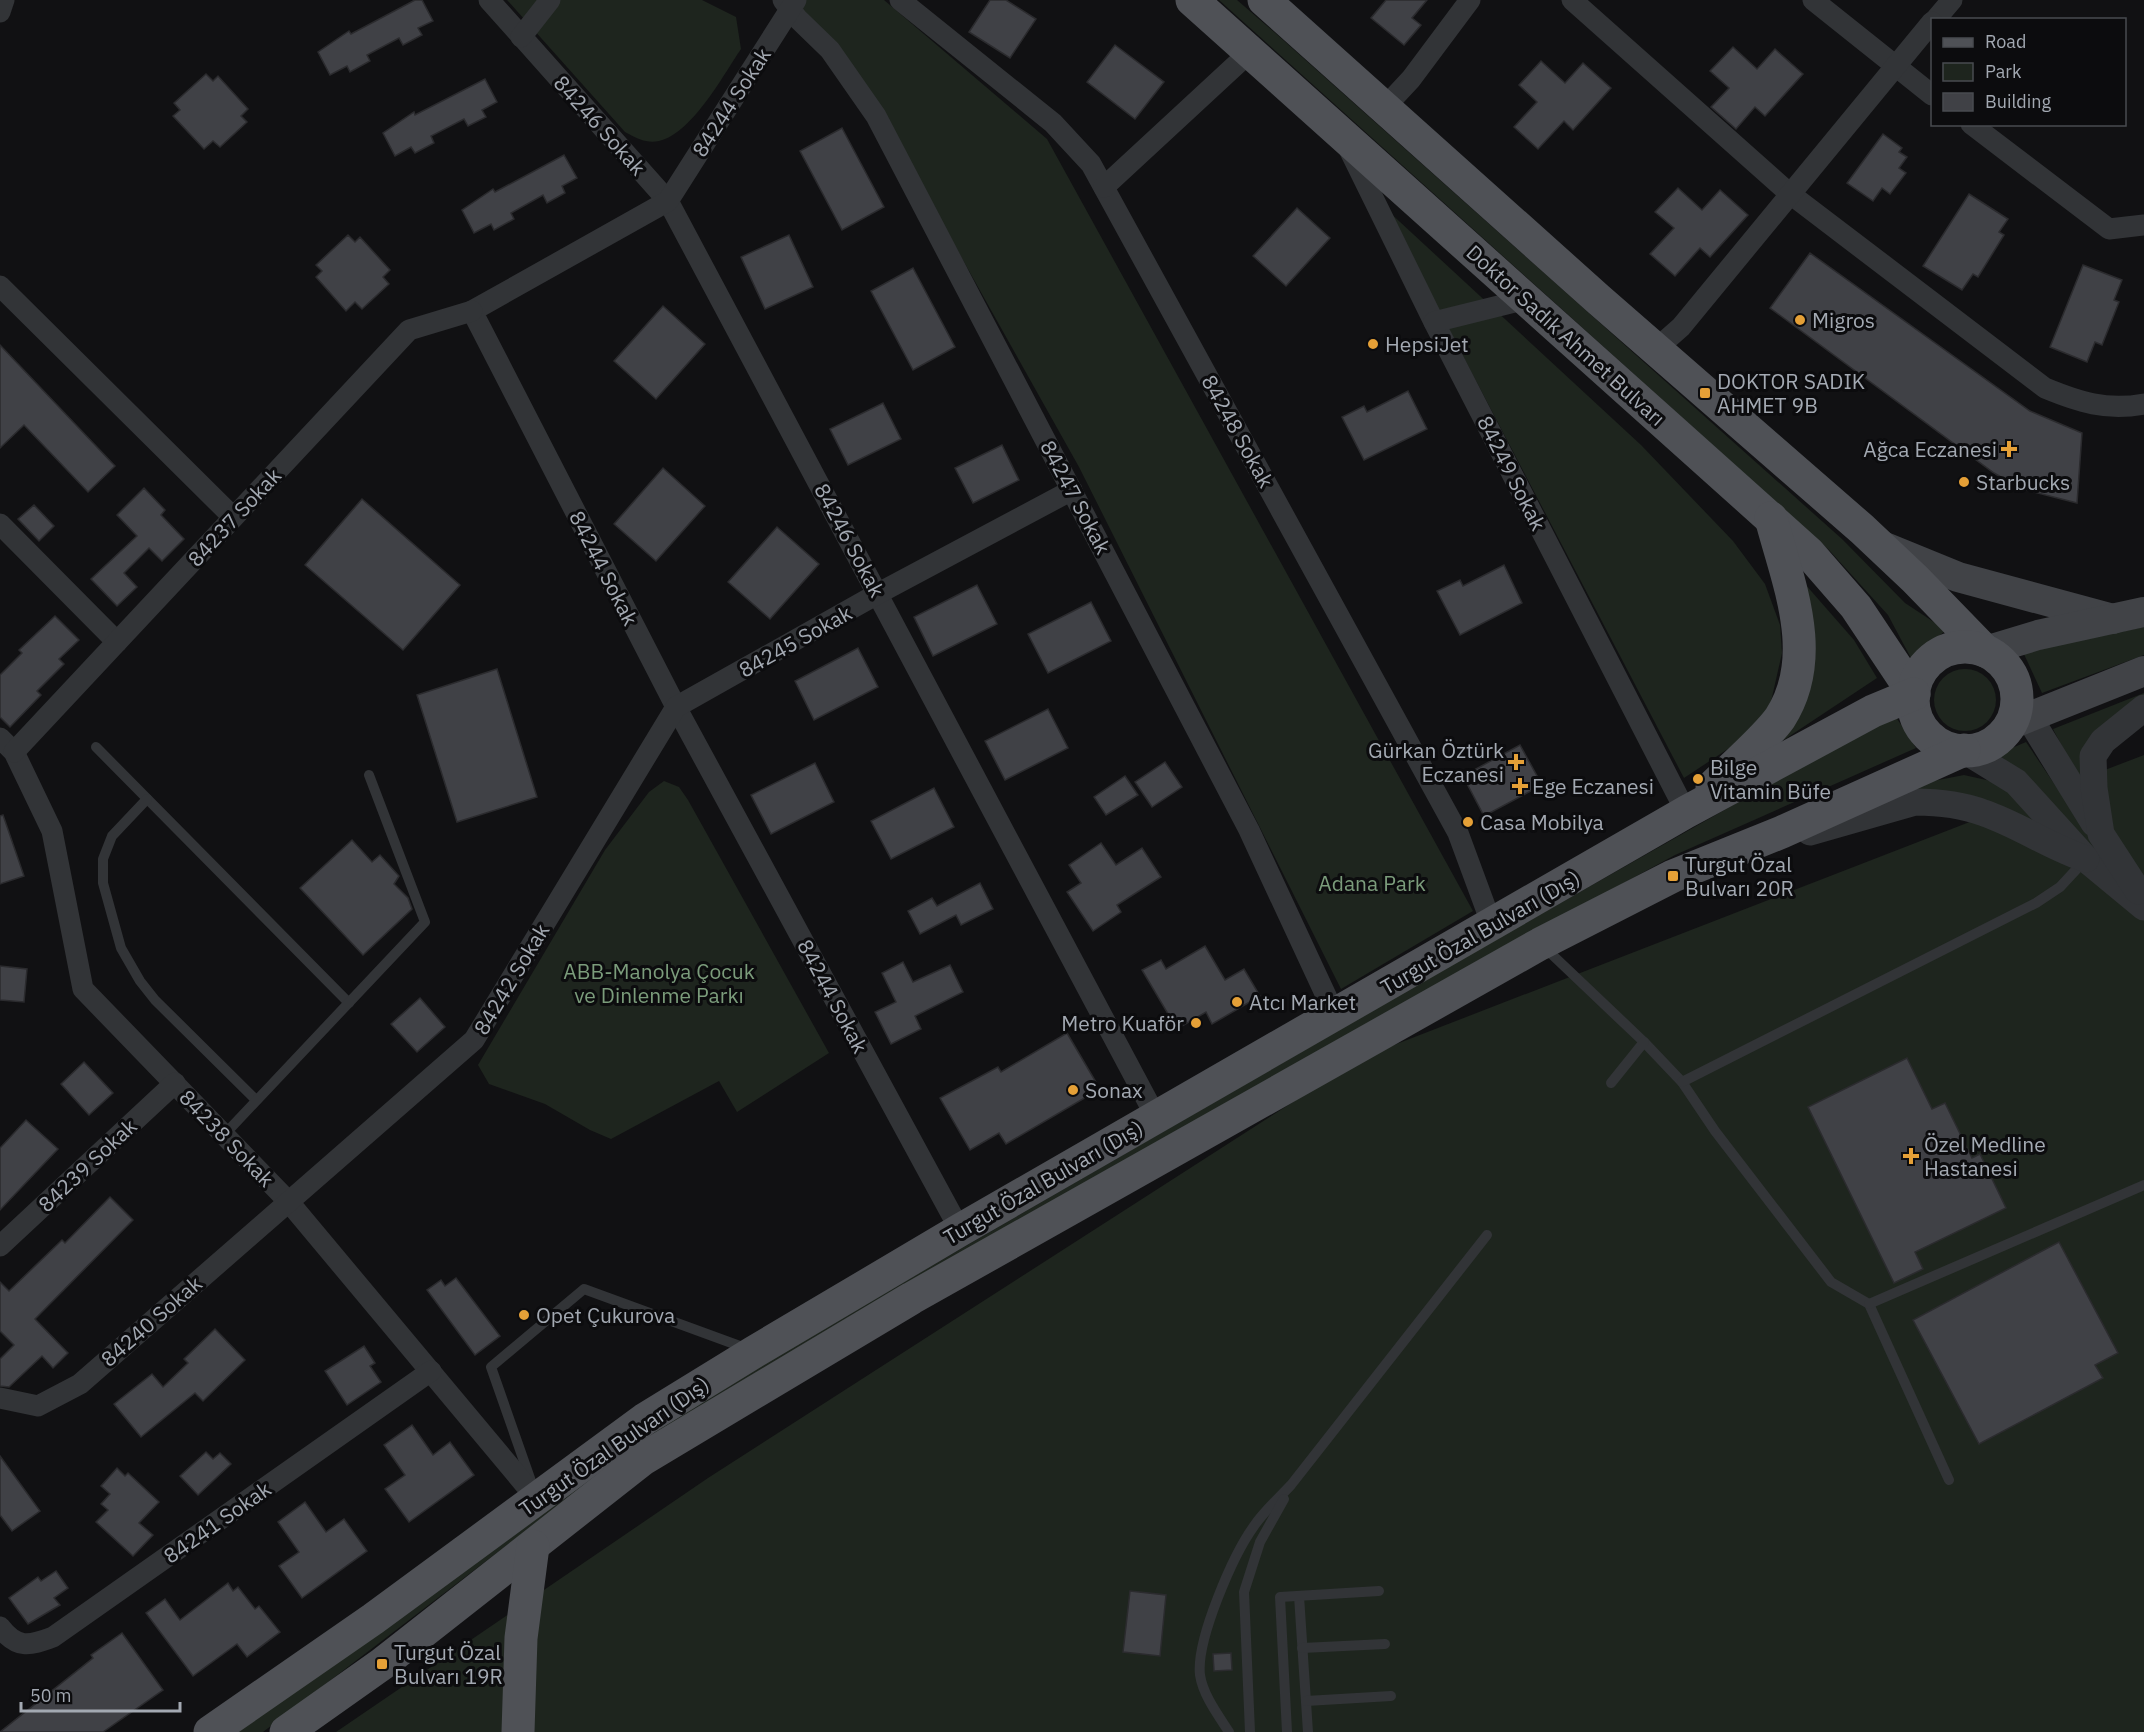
<svg xmlns="http://www.w3.org/2000/svg" width="2144" height="1732" font-family="'IBM Plex Sans',sans-serif">
  <style>
    .green { fill: #1e251e }
    .building { fill: #404146; stroke: #2b2b2e; stroke-width: 1.5 }
    .lines { fill: none; stroke-linecap: round; stroke-linejoin: round }
    .service { stroke: #323437; stroke-width: 10 }
    .minor { stroke: #323437; stroke-width: 21 }
    .tertiary { stroke: #323437; stroke-width: 27 }
    .secondary { stroke: #414347; stroke-width: 30 }
    .primary { stroke: #4f5156; stroke-width: 33 }
    .poi-dot { fill: #e5a037; stroke: #0c0c0e; stroke-width: 2 }
    .labels { text-anchor: middle; dominant-baseline: central; stroke-width: 6; stroke-linejoin: round; paint-order: stroke }
    .street-label { font-size: 21px; fill: #a3a9b2; stroke: #0c0c0e }
    .poi-label { font-size: 21px; fill: #a3a9b2; stroke: #0c0c0e; text-anchor: start }
    .park-label { font-size: 21px; fill: #7b9c7b; stroke: #0c0c0e }
  </style>
  <rect width="100%" height="100%" fill="#111113"/>
  <g class="green">
    <path d="M507 0H702L736 17 741 49C723 75 684 150 646 141 639 140 631 135 625 132Z"/>
    <path d="M801 0H884L1047 139 1473 911 1341 989 1079 467 881 114 796 9Z"/>
    <path d="M1219 0H1237L1273 31 1842 539 1905 603 1946 630 1912 660 1888 615 1829 550Z"/>
    <path d="M1386 209 1641 445 1733 541 1765 584 1780 625 1782 653 1768 715 1743 739 1684 778Z"/>
    <path d="M1805 584 1854 640 1877 678 1776 745Z"/>
    <path d="M2144 627V655L2042 693 2023 652Z"/>
    <circle cx="1965" cy="700" r="31"/>
    <path d="M2144 693V699L2084 778 2144 755V1732H336L708 1478 1363 1057 1998 811 1873 804 1928 782 1964 775 2044 793 1998 754 2026 742 2057 788 2079 779 2053 729Z"/>
    <path d="M1894 714 1916 748 1675 855 1472 966 558 1506 263 1732H233L655 1430 829 1325 1467 956Z"/>
    <path d="M664 781 679 787 688 800 829 1053 737 1112 719 1081 611 1139 590 1130 545 1104 489 1084 478 1065 605 850 649 792Z"/>
  </g>
  <g class="building">
    <path d="M415 0H422L433 21 418 28 422 35 403 45 399 38 367 55 370 61 350 72 347 66 330 75 318 52 349 31 351 34Z"/>
    <path d="M990 0H1006L1036 19 1010 58 969 32Z"/>
    <path d="M1386 0H1427L1412 18 1421 25 1404 45 1371 18Z"/>
    <path d="M1115 45 1164 82 1135 119 1087 82Z"/>
    <path d="M1733 47 1757 69 1775 49 1803 74 1765 116 1755 107 1736 129 1711 107 1729 88 1710 71Z"/>
    <path d="M1541 61 1565 83 1583 63 1611 88 1573 130 1564 121 1538 149 1514 127 1537 102 1519 85Z"/>
    <path d="M206 74 213 81 218 76 248 109 241 116 247 122 220 147 213 141 204 149 173 116 180 110 174 103Z"/>
    <path d="M485 79 497 102 482 110 486 117 468 126 464 119 431 136 434 143 415 153 411 147 395 156 383 133 414 112 415 115Z"/>
    <path d="M842 128 884 207 842 230 800 151Z"/>
    <path d="M1883 134 1902 148 1899 152 1907 157 1899 168 1906 173 1890 194 1882 188 1873 201 1847 183Z"/>
    <path d="M564 155 577 178 562 186 565 193 547 203 543 195 511 213 514 219 494 230 491 224 474 233 462 210 493 189 495 192Z"/>
    <path d="M1678 188 1702 210 1720 190 1748 215 1710 257 1700 248 1675 276 1650 254 1674 228 1655 212Z"/>
    <path d="M1969 194 2008 219 1999 232 2004 235 1978 277 1973 274 1962 290 1923 266Z"/>
    <path d="M1297 208 1330 238 1286 286 1253 256Z"/>
    <path d="M348 235 355 242 360 237 390 270 383 277 389 284 362 309 355 302 346 311 316 277 322 271 316 265Z"/>
    <path d="M789 235 813 287 765 309 741 257Z"/>
    <path d="M1810 253 2030 411 2082 433 2077 503 2022 489 1994 473 1770 308Z"/>
    <path d="M2083 265 2122 280 2114 300 2119 302 2102 345 2095 342 2087 362 2050 347Z"/>
    <path d="M913 268 955 347 913 370 871 291Z"/>
    <path d="M663 306 705 344 656 399 614 361Z"/>
    <path d="M0 345 115 466 88 492 24 425 0 448Z"/>
    <path d="M1408 391 1427 429 1364 460 1342 417 1364 406 1367 412Z"/>
    <path d="M883 403 901 439 848 465 830 429Z"/>
    <path d="M1002 445 1019 480 973 503 955 468Z"/>
    <path d="M663 468 705 506 656 561 614 524Z"/>
    <path d="M144 488 165 510 161 515 184 539 162 561 149 548 124 573 137 587 117 606 91 579 137 536 117 515Z"/>
    <path d="M362 499 460 585 403 650 305 565Z"/>
    <path d="M34 505 54 526 39 541 18 519Z"/>
    <path d="M777 527 819 564 770 619 728 582Z"/>
    <path d="M1504 565 1522 603 1460 635 1437 591 1460 580 1463 586Z"/>
    <path d="M977 585 997 624 933 656 914 617Z"/>
    <path d="M1091 602 1111 641 1048 673 1028 634Z"/>
    <path d="M55 616 79 640 59 659 64 664 37 691 41 695 10 727 0 717V675L22 653 19 650Z"/>
    <path d="M858 648 878 687 814 720 795 681Z"/>
    <path d="M497 669 537 797 457 822 417 695Z"/>
    <path d="M1048 709 1068 748 1005 780 985 741Z"/>
    <path d="M1520 745 1542 785 1484 816 1463 776Z"/>
    <path d="M1165 762 1182 787 1152 807 1135 782Z"/>
    <path d="M815 763 834 802 771 834 751 795Z"/>
    <path d="M1125 776 1138 795 1106 815 1094 797Z"/>
    <path d="M934 788 954 827 891 859 871 821Z"/>
    <path d="M3 815 24 876 0 884V816Z"/>
    <path d="M352 840 372 862 380 855 399 876 394 884 408 898 412 909 363 955 300 888Z"/>
    <path d="M1101 843 1116 865 1142 848 1161 877 1117 905 1121 912 1093 931 1067 892 1081 883 1069 865Z"/>
    <path d="M980 883 993 909 961 925 956 915 920 934 908 911 932 898 937 906Z"/>
    <path d="M1205 946 1225 980 1244 969 1260 996 1212 1024 1206 1012 1177 1029 1142 970 1161 960 1166 969Z"/>
    <path d="M903 962 913 982 950 965 963 992 915 1016 921 1029 891 1044 875 1012 896 1002 882 973Z"/>
    <path d="M0 966 27 969 24 1002 0 1000Z"/>
    <path d="M420 998 445 1027 417 1052 391 1024Z"/>
    <path d="M1067 1033 1100 1089 1006 1144 999 1133 970 1150 940 1098 998 1067 1001 1072Z"/>
    <path d="M1907 1058 1932 1109 1945 1103 1972 1158 1980 1154 2006 1208 1915 1252 1923 1269 1894 1283 1808 1107Z"/>
    <path d="M84 1062 113 1093 89 1115 61 1084Z"/>
    <path d="M26 1120 58 1149 0 1210V1148Z"/>
    <path d="M110 1197 133 1220 35 1319 68 1353 53 1368 42 1356 9 1387 0 1386V1359L14 1345 0 1331V1282L9 1291 62 1240 65 1243Z"/>
    <path d="M2059 1242 2118 1353 2095 1365 2103 1378 1979 1444 1913 1320Z"/>
    <path d="M456 1278 500 1336 475 1355 427 1290 441 1280 445 1286Z"/>
    <path d="M215 1329 245 1360 203 1401 195 1393 141 1437 114 1404 152 1374 163 1387 188 1363 184 1359Z"/>
    <path d="M364 1346 375 1363 370 1366 381 1382 347 1405 325 1371Z"/>
    <path d="M412 1425 433 1455 450 1442 474 1475 409 1522 385 1489 405 1475 384 1445Z"/>
    <path d="M206 1452 213 1459 220 1453 231 1464 198 1495 180 1476Z"/>
    <path d="M0 1456 40 1511 12 1531 0 1515Z"/>
    <path d="M117 1468 125 1476 128 1473 159 1502 139 1523 153 1535 133 1556 96 1522 108 1510 101 1504 110 1494 101 1486Z"/>
    <path d="M305 1502 326 1532 344 1519 367 1551 302 1598 279 1566 299 1552 278 1522Z"/>
    <path d="M56 1571 68 1588 54 1598 60 1605 28 1624 9 1598 38 1577 41 1581Z"/>
    <path d="M228 1583 233 1591 238 1587 255 1609 259 1606 280 1632 247 1657 237 1644 193 1676 146 1613 165 1599 180 1620Z"/>
    <path d="M1130 1591 1166 1595 1160 1656 1123 1652Z"/>
    <path d="M122 1633 163 1690 103 1732H0L93 1658 91 1655Z"/>
    <path d="M1231 1653 1232 1670 1214 1671 1213 1654Z"/>
  </g>
  <g class="lines">
    <g class="service">
      <path d="M96 747 349 1003"/>
      <path d="M147 799 112 836 103 859V883L121 948 140 981 155 1000 256 1100"/>
      <path d="M1543 946 1644 1042 1682 1082 1715 1131 1831 1282 1869 1304 1949 1480"/>
      <path d="M1682 1082 2036 903 2060 887 2086 859"/>
      <path d="M1611 1083 1644 1042"/>
      <path d="M224 1135 425 922 369 775"/>
      <path d="M1869 1304 2144 1185"/>
      <path d="M532 1484 491 1367 584 1289 748 1349"/>
      <path d="M1299 1596 1308 1732"/>
      <path d="M1302 1648 1385 1644"/>
      <path d="M1306 1701 1391 1696"/>
      <path d="M1229 1732C1218 1715 1203 1695 1200 1675 1196 1640 1233 1555 1254 1526 1264 1511 1279 1498 1291 1485L1487 1235"/>
      <path d="M1250 1732 1244 1592 1260 1542 1284 1499"/>
      <path d="M1287 1732 1280 1597 1379 1591"/>
    </g>
    <g class="minor">
      <path d="M489 0 668 201 1156 1117"/>
      <path d="M783 0 797 18 830 50 876 116 1249 830 1335 1015"/>
      <path d="M796 0 668 201 472 311 676 707 960 1230"/>
      <path d="M900 0 1053 123 1091 164 1458 833 1492 925"/>
      <path d="M1572 0 1789 193 2045 388C2079 402 2106 411 2144 404"/>
      <path d="M1813 0 1932 95"/>
      <path d="M0 12 4 0"/>
      <path d="M1935 20 1952 0"/>
      <path d="M521 37 550 0"/>
      <path d="M1384 108 1411 79 1470 0"/>
      <path d="M1971 124 2109 229 2144 225"/>
      <path d="M1348 147 1434 322 1686 812"/>
      <path d="M1104 187 1251 51"/>
      <path d="M0 286 233 517"/>
      <path d="M1434 322 1527 299"/>
      <path d="M1656 349 1681 327 1932 22"/>
      <path d="M0 524 117 642"/>
      <path d="M0 738 14 752 52 831 83 989 288 1201 537 1499"/>
      <path d="M14 752 409 330 472 311"/>
      <path d="M0 1246 175 1083"/>
      <path d="M0 1398 38 1406 80 1384 474 1040 676 707 879 593 1072 490"/>
      <path d="M0 1627C17 1649 29 1646 53 1637L431 1371"/>
    </g>
    <g class="tertiary">
      <path d="M2017 698 2094 823"/>
      <path d="M1964 750 2016 782 2086 859 2144 907"/>
      <path d="M1810 832 1915 802C1937 802 1963 805 1984 813 2019 825 2050 847 2086 859"/>
      <path d="M2138 891 2101 834 2094 788 2093 756 2103 741 2144 708"/>
    </g>
    <g class="secondary">
      <path d="M1882 546 1958 577 2113 619"/>
      <path d="M1985 651 2038 635 2144 612"/>
      <path d="M2009 725 2144 671"/>
    </g>
    <g class="primary">
      <path d="M1192 0 1809 553 1856 607 1914 694"/>
      <path d="M1264 0 1598 299 1862 529 1915 579 1985 651"/>
      <circle cx="1965" cy="699" r="52"/>
      <path d="M1712 787C1730 769 1766 738 1780 718 1820 656 1788 583 1771 518"/>
      <path d="M210 1732 373 1619 645 1419 754 1352 960 1230 1686 812 1873 711 1914 694"/>
      <path d="M286 1732 382 1664 643 1459 912 1298 1540 944 1673 876 1782 832 1964 750"/>
      <path d="M518 1732 521 1638 533 1546"/>
    </g>
  </g>
  <g class="poi-dot">
    <circle cx="1800" cy="320" r="6"/>
    <circle cx="1373" cy="344" r="6"/>
    <rect x="1699" y="387" width="12" height="12" rx="3"/>
    <path d="M2006 440h6v6h6v6h-6v6h-6v-6h-6v-6h6z"/>
    <circle cx="1964" cy="482" r="6"/>
    <path d="M1513 753h6v6h6v6h-6v6h-6v-6h-6v-6h6z"/>
    <circle cx="1698" cy="779" r="6"/>
    <path d="M1517 777h6v6h6v6h-6v6h-6v-6h-6v-6h6z"/>
    <circle cx="1468" cy="822" r="6"/>
    <rect x="1667" y="870" width="12" height="12" rx="3"/>
    <circle cx="1237" cy="1002" r="6"/>
    <circle cx="1196" cy="1023" r="6"/>
    <circle cx="1073" cy="1090" r="6"/>
    <path d="M1908 1147h6v6h6v6h-6v6h-6v-6h-6v-6h6z"/>
    <circle cx="524" cy="1315" r="6"/>
    <rect x="376" y="1658" width="12" height="12" rx="3"/>
  </g>
  <g class="labels">
    <g class="street-label">
      <text transform="translate(731 102) rotate(-57)">84244 Sokak</text>
      <text transform="translate(600 125) rotate(48)">84246 Sokak</text>
      <text transform="translate(1566 335) rotate(42)">Doktor Sadık Ahmet Bulvarı</text>
      <text transform="translate(1238 431) rotate(61)">84248 Sokak</text>
      <text transform="translate(1512 473) rotate(63)">84249 Sokak</text>
      <text transform="translate(1076 497) rotate(62)">84247 Sokak</text>
      <text transform="translate(234 517) rotate(-47)">84237 Sokak</text>
      <text transform="translate(850 540) rotate(62)">84246 Sokak</text>
      <text transform="translate(604 568) rotate(63)">84244 Sokak</text>
      <text transform="translate(795 641) rotate(-29)">84245 Sokak</text>
      <text transform="translate(1480 932) rotate(-30)">Turgut Özal Bulvarı (Dış)</text>
      <text transform="translate(511 979) rotate(-59)">84242 Sokak</text>
      <text transform="translate(833 996) rotate(62)">84244 Sokak</text>
      <text transform="translate(227 1138) rotate(46)">84238 Sokak</text>
      <text transform="translate(87 1165) rotate(-43)">84239 Sokak</text>
      <text transform="translate(1043 1182) rotate(-30)">Turgut Özal Bulvarı (Dış)</text>
      <text transform="translate(151 1321) rotate(-41)">84240 Sokak</text>
      <text transform="translate(614 1446) rotate(-35)">Turgut Özal Bulvarı (Dış)</text>
      <text transform="translate(217 1522) rotate(-35)">84241 Sokak</text>
    </g>
    <g class="poi-label">
      <text x="1812" y="320">Migros</text>
      <text x="1385" y="344">HepsiJet</text>
      <text x="1717" y="381">DOKTOR SADIK<tspan x="1717" dy="24">AHMET 9B</tspan></text>
      <text x="1997" y="449" text-anchor="end">Ağca Eczanesi</text>
      <text x="1976" y="482">Starbucks</text>
      <text x="1504" y="750" text-anchor="end">Gürkan Öztürk<tspan x="1504" dy="24">Eczanesi</tspan></text>
      <text x="1710" y="767">Bilge<tspan x="1710" dy="24">Vitamin Büfe</tspan></text>
      <text x="1532" y="786">Ege Eczanesi</text>
      <text x="1480" y="822">Casa Mobilya</text>
      <text x="1685" y="864">Turgut Özal<tspan x="1685" dy="24">Bulvarı 20R</tspan></text>
      <text x="1249" y="1002">Atcı Market</text>
      <text x="1184" y="1023" text-anchor="end">Metro Kuaför</text>
      <text x="1085" y="1090">Sonax</text>
      <text x="1924" y="1144">Özel Medline<tspan x="1924" dy="24">Hastanesi</tspan></text>
      <text x="536" y="1315">Opet Çukurova</text>
      <text x="394" y="1652">Turgut Özal<tspan x="394" dy="24">Bulvarı 19R</tspan></text>
    </g>
    <g class="park-label">
      <text x="1372" y="883">Adana Park</text>
      <text x="659" y="971">ABB-Manolya Çocuk<tspan x="659" dy="24">ve Dinlenme Parkı</tspan></text>
    </g>
  </g>
  <rect x="1931" y="18" width="195" height="108" fill="#0c0c0e" stroke="#484b50" stroke-width="1.5"/>
  <rect x="1943" y="38" width="30" height="9" fill="#4f5156" stroke="#484b50" stroke-width="1.5"/>
  <text x="1985" y="48" font-size="18" fill="#a3a9b2">Road</text>
  <rect x="1943" y="63" width="30" height="18" fill="#1e251e" stroke="#484b50" stroke-width="1.5"/>
  <text x="1985" y="78" font-size="18" fill="#a3a9b2">Park</text>
  <rect x="1943" y="93" width="30" height="18" fill="#404146" stroke="#484b50" stroke-width="1.5"/>
  <text x="1985" y="108" font-size="18" fill="#a3a9b2">Building</text>
  <path d="M21 1702v9h159v-9" fill="none" stroke="#a3a9b2" stroke-width="3"/>
  <text x="30" y="1702" font-size="18" fill="#a3a9b2" stroke="#0c0c0e" stroke-width="4.5" paint-order="stroke">50 m</text>
</svg>
